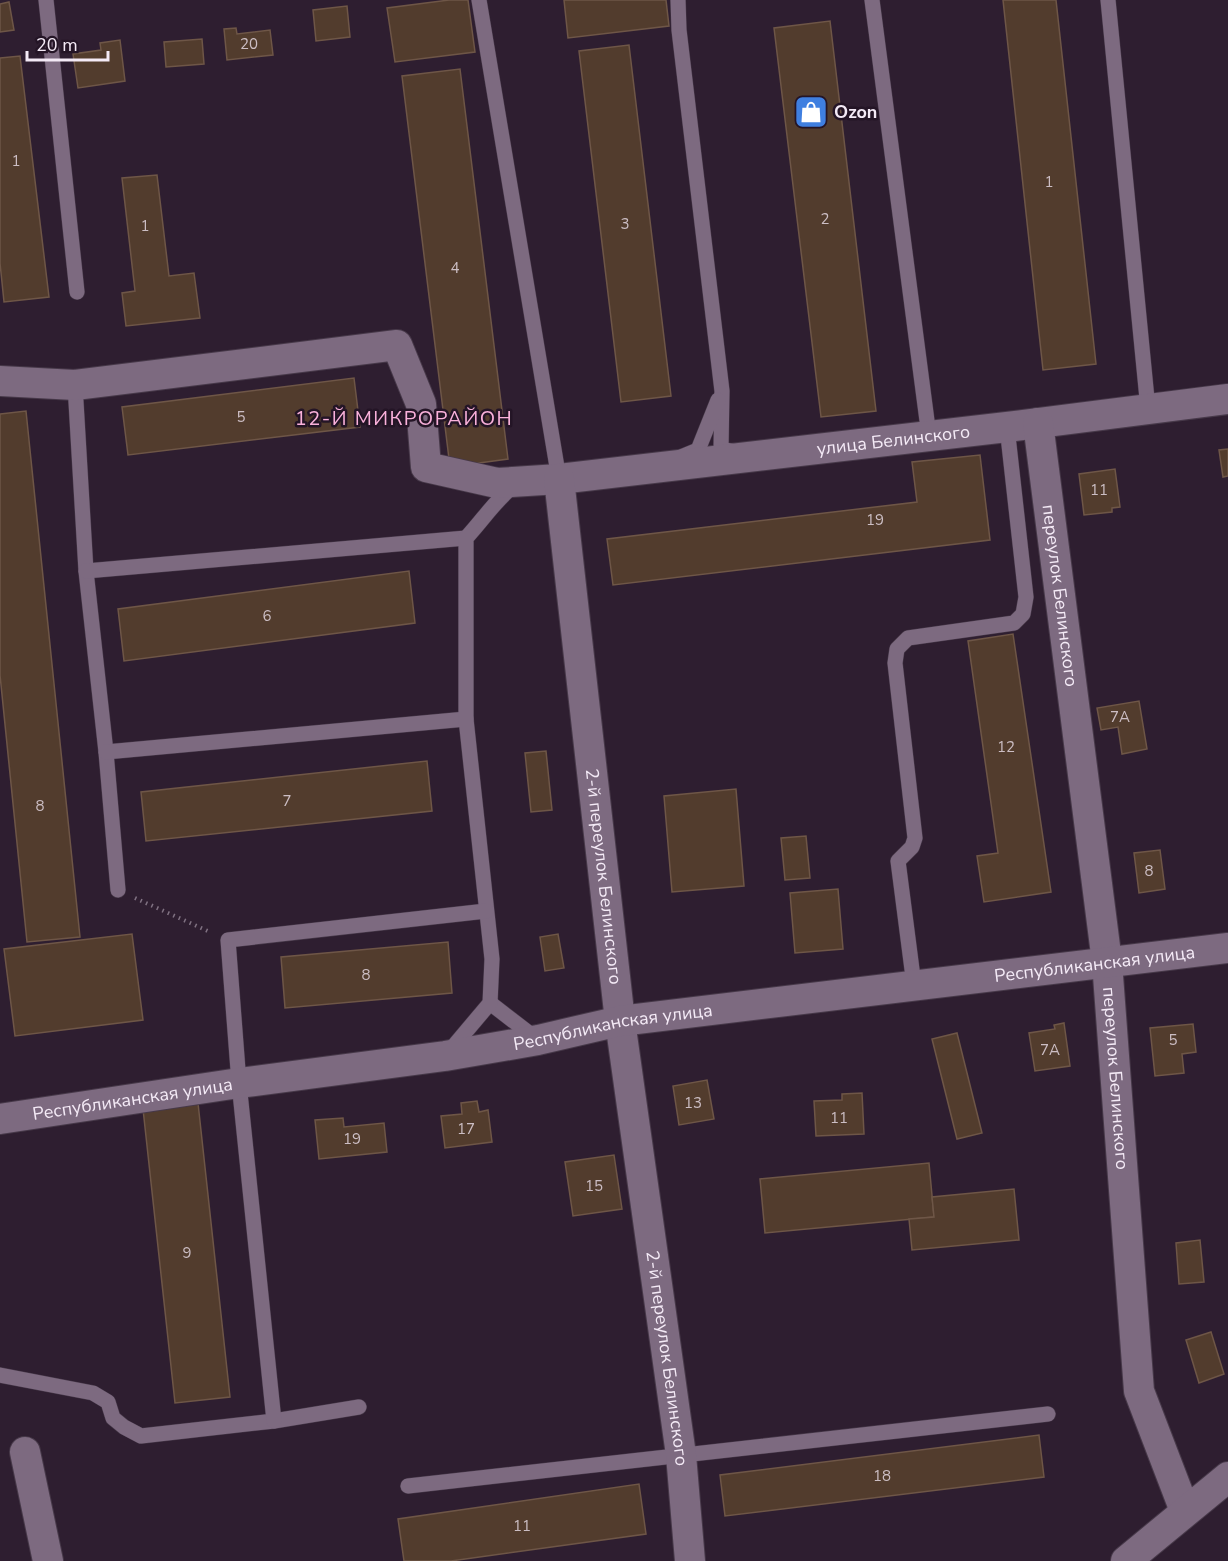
<svg xmlns="http://www.w3.org/2000/svg" width="1228" height="1561" font-family="'Nunito Sans',sans-serif">
  <style>
    .building { fill: #523c2d; stroke: #6e5647; stroke-width: 1.5 }
    .lines { fill: none; stroke-linecap: round; stroke-linejoin: round }
    .lane-casing { stroke: #473949; stroke-width: 16 }
    .street-casing { stroke: #473949; stroke-width: 32 }
    .path { stroke: #807282; stroke-width: 4; stroke-dasharray: 1.5 4.5; stroke-linecap: butt }
    .lane { stroke: #7d6a80; stroke-width: 15 }
    .street { stroke: #7d6a80; stroke-width: 30 }
    .labels { text-anchor: middle; dominant-baseline: central; stroke-width: 5; stroke-linejoin: round; paint-order: stroke }
    .number-label { font-size: 15px; fill: #ccbec4 }
    .poi-label { font-size: 18px; font-weight: bold; fill: #f4eaf6; stroke: #241526; text-anchor: start }
    .street-label { font-size: 18px; fill: #f4eaf6; stroke: #241526 }
    .neighbourhood-label { font-size: 20px; letter-spacing: 1.5px; fill: #fab1db; stroke: #241526 }
  </style>
  <rect width="100%" height="100%" fill="#2e1e30"/>
  <g class="building">
    <path d="M449 0H468L475 52 395 62 387 8Z"/>
    <path d="M564 0H666L669 26 568 38Z"/>
    <path d="M1003 0H1056L1096 364 1043 370Z"/>
    <path d="M9 2 14 30 0 32V4Z"/>
    <path d="M347 6 350 37 316 41 313 10Z"/>
    <path d="M830 21 876 411 821 417 774 28Z"/>
    <path d="M236 28 237 34 270 30 273 55 227 60 224 29Z"/>
    <path d="M202 39 204 64 166 67 164 42Z"/>
    <path d="M120 40 125 81 78 88 73 54 101 50 100 43Z"/>
    <path d="M629 45 671 396 621 402 579 51Z"/>
    <path d="M20 56 49 297 4 302 0 263V58Z"/>
    <path d="M460 69 508 459 450 467 402 76Z"/>
    <path d="M157 175 169 276 194 273 200 318 126 326 122 293 135 291 122 178Z"/>
    <path d="M354 378 360 427 128 455 122 407Z"/>
    <path d="M26 411 80 937 27 942 0 675V414Z"/>
    <path d="M1228 449V476L1223 477 1219 450Z"/>
    <path d="M980 455 990 540 613 585 607 539 917 502 912 462Z"/>
    <path d="M1115 469 1120 507 1112 508V512L1084 515 1079 474Z"/>
    <path d="M409 571 415 623 124 661 118 609Z"/>
    <path d="M1013 634 1051 892 984 902 977 856 998 853 968 641Z"/>
    <path d="M1139 701 1147 749 1122 754 1118 727 1101 730 1097 708Z"/>
    <path d="M546 751 552 810 531 812 525 753Z"/>
    <path d="M427 761 432 811 146 841 141 792Z"/>
    <path d="M736 789 744 886 672 892 664 796Z"/>
    <path d="M806 836 810 878 785 880 781 838Z"/>
    <path d="M1160 850 1165 889 1139 893 1134 853Z"/>
    <path d="M838 889 843 949 795 953 790 893Z"/>
    <path d="M132 934 143 1020 15 1036 4 949Z"/>
    <path d="M558 934 564 968 545 971 540 937Z"/>
    <path d="M448 942 452 993 285 1008 281 957Z"/>
    <path d="M1064 1023 1070 1066 1035 1071 1029 1033 1055 1029 1054 1025Z"/>
    <path d="M1193 1024 1196 1052 1182 1054 1184 1073 1155 1076 1150 1028Z"/>
    <path d="M957 1033 982 1133 957 1139 932 1039Z"/>
    <path d="M707 1080 714 1119 679 1125 673 1086Z"/>
    <path d="M862 1093 864 1134 816 1136 814 1101 842 1100V1094Z"/>
    <path d="M477 1101 479 1112 488 1110 492 1142 445 1148 441 1116 462 1114 461 1103Z"/>
    <path d="M198 1103 230 1397 175 1403 143 1109Z"/>
    <path d="M343 1118 344 1127 384 1123 387 1152 319 1159 315 1120Z"/>
    <path d="M614 1155 622 1209 573 1216 565 1162Z"/>
    <path d="M929 1163 934 1217 765 1233 760 1179Z"/>
    <path d="M1014 1189 1019 1240 912 1250 909 1219 934 1217 932 1197Z"/>
    <path d="M1200 1240 1204 1282 1179 1284 1176 1243Z"/>
    <path d="M1211 1332 1224 1374 1199 1383 1186 1340Z"/>
    <path d="M1039 1435 1044 1477 725 1516 720 1475Z"/>
    <path d="M639 1484 646 1534 451 1561H404L398 1519Z"/>
  </g>
  <g class="lines">
    <defs>
      <g id="lane">
        <path d="M46 0 77 292"/>
        <path d="M479 0 559 479"/>
        <path d="M678 0 679 30 722 391 721 449 737 452"/>
        <path d="M872 0 929 436"/>
        <path d="M1108 0 1148 409"/>
        <path d="M75 385 86 571 106 752 118 890"/>
        <path d="M681 457 698 450 718 400"/>
        <path d="M86 571 466 538"/>
        <path d="M106 752 466 719"/>
        <path d="M914 985 898 861 912 847 915 838 895 663 897 649 908 638 1014 623 1023 614 1026 597 1007 427"/>
        <path d="M490 1003 538 1040"/>
        <path d="M447 1054 490 1003 492 959 466 719V538C482 521 497 498 515 485"/>
        <path d="M0 1375 93 1393 108 1402 113 1418 124 1427 141 1436 274 1421 359 1407"/>
        <path d="M274 1421 239 1083 228 940 486 911"/>
        <path d="M408 1486 1048 1414"/>
      </g>
      <g id="street">
        <path id="s1" d="M0 381 75 385 397 345 421 404 426 467 497 483 559 479 1007 427 1228 399"/>
        <path id="s2" d="M1038 423 1107 962 1139 1391 1185 1511"/>
        <path id="s3" d="M559 479 620 1021 681 1455 690 1561"/>
        <path id="s4" d="M0 1119 239 1083 445 1056 538 1040 620 1021 1228 948"/>
        <path d="M25 1452 48 1561"/>
        <path d="M1126 1561 1228 1477"/>
      </g>
    </defs>
    <use href="#lane" class="lane-casing"/>
    <use href="#street" class="street-casing"/>
    <path class="path" d="M135 898 210 932"/>
    <use href="#lane" class="lane"/>
    <use href="#street" class="street"/>
  </g>
  <defs>
    <symbol id="shop-square" viewBox="-11 -11 22 22"><rect x="-9" y="-9" width="18" height="18" rx="4" fill="#3f7fe0" stroke="#241526"/><path d="M-5-2.5h2.3a2.7 3.5 0 0 1 5.4 0H5L5.5 6h-11ZM-1.5-2.5h3a1.5 2.3 0 0 0-3 0Z" fill="#fff"/></symbol>
  </defs>
  <g fill-rule="evenodd">
    <use href="#shop-square" x="792" y="93" width="38" height="38"/>
  </g>
  <g class="labels">
    <g class="number-label">
      <text x="249" y="44">20</text>
      <text x="16" y="161">1</text>
      <text x="1049" y="182">1</text>
      <text x="825" y="219">2</text>
      <text x="625" y="224">3</text>
      <text x="145" y="226">1</text>
      <text x="455" y="268">4</text>
      <text x="241" y="417">5</text>
      <text x="1099" y="490">11</text>
      <text x="875" y="520">19</text>
      <text x="267" y="616">6</text>
      <text x="1120" y="717">7А</text>
      <text x="1006" y="747">12</text>
      <text x="287" y="801">7</text>
      <text x="40" y="806">8</text>
      <text x="1149" y="871">8</text>
      <text x="366" y="975">8</text>
      <text x="1173" y="1040">5</text>
      <text x="1050" y="1050">7А</text>
      <text x="693" y="1103">13</text>
      <text x="839" y="1118">11</text>
      <text x="466" y="1129">17</text>
      <text x="352" y="1139">19</text>
      <text x="594" y="1186">15</text>
      <text x="187" y="1253">9</text>
      <text x="882" y="1476">18</text>
      <text x="522" y="1526">11</text>
    </g>
    <g class="poi-label">
      <text x="834" y="112">Ozon</text>
    </g>
    <g class="street-label">
      <text stroke="none"><textPath href="#s1" startOffset="998">улица Белинского</textPath></text>
      <text stroke="none"><textPath href="#s2" startOffset="174">переулок Белинского</textPath></text>
      <text stroke="none"><textPath href="#s3" startOffset="400">2-й переулок Белинского</textPath></text>
      <text stroke="none"><textPath href="#s4" startOffset="1106">Республиканская улица</textPath></text>
      <text stroke="none"><textPath href="#s4" startOffset="620">Республиканская улица</textPath></text>
      <text stroke="none"><textPath href="#s2" startOffset="660">переулок Белинского</textPath></text>
      <text stroke="none"><textPath href="#s4" startOffset="134">Республиканская улица</textPath></text>
      <text stroke="none"><textPath href="#s3" startOffset="886">2-й переулок Белинского</textPath></text>
    </g>
    <g class="neighbourhood-label">
      <text x="404" y="418">12-Й МИКРОРАЙОН</text>
    </g>
  </g>
  <path d="M27 51v9h81v-9" fill="none" stroke="#f4eaf6" stroke-width="3"/>
  <text x="36" y="51" font-size="18" fill="#f4eaf6" stroke="#241526" stroke-width="4.5" paint-order="stroke">20 m</text>
</svg>
